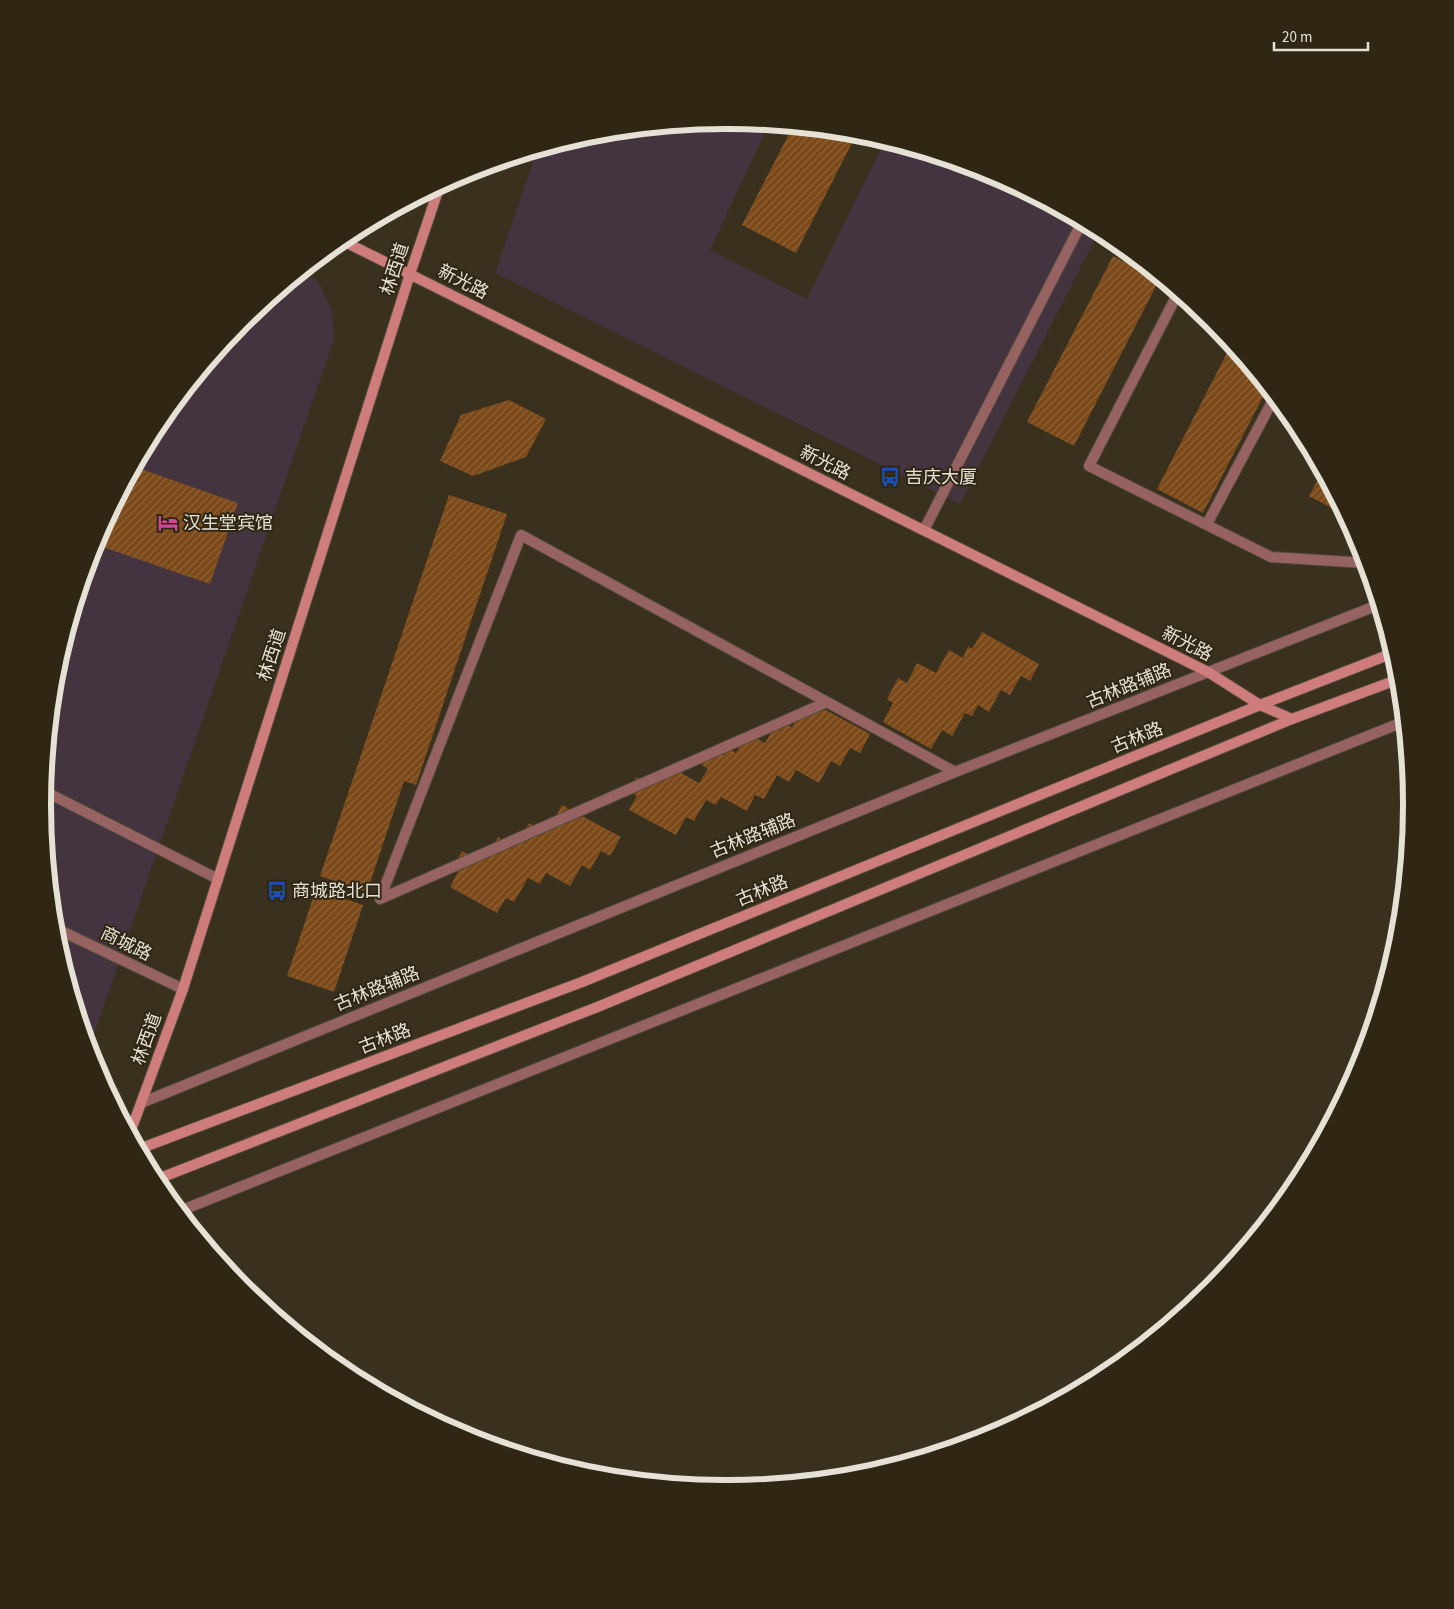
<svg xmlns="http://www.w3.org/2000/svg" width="1454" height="1609" font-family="'Source Sans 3','Noto Sans SC',sans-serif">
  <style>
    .commercial { fill: #433440 }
    .building { fill: url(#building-hatch) }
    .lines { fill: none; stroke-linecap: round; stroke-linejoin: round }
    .service-casing { stroke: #554d3b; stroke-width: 12 }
    .minor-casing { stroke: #554d3b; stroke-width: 12 }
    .tertiary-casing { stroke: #554d3b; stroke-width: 12 }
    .secondary-casing { stroke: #554d3b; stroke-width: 12 }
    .service { stroke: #976262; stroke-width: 10 }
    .minor { stroke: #976262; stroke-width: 10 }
    .tertiary { stroke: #976262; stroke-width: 10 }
    .secondary { stroke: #cf7c7d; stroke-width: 10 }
    .labels { text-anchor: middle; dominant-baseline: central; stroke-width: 4; stroke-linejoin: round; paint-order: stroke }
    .street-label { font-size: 18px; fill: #e6e1d5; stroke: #2f2714 }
    .poi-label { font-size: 18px; fill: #e6e1d5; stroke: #2f2714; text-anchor: start }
    .rim { fill: none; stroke: #e6e1d5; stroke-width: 6 }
  </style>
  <defs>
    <pattern id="building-hatch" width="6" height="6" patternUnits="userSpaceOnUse" patternTransform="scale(1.25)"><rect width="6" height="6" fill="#7c4919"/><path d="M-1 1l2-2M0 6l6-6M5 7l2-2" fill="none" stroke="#8f633a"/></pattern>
  </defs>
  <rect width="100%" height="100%" fill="#39311e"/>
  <g class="commercial">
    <path d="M727 120 769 124 710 250 807 299 885 141 989 172 1099 231 960 504 495 273 537 150 594 133Z"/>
    <path d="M301 273 318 281 332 311 334 339 89 1049 56 938 43 804 56 671 95 542 158 424 243 320Z"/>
  </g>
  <g class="building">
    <path d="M793 126 857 133 796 253 742 225Z"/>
    <path d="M1113 256 1159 280 1074 446 1027 422Z"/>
    <path d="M1231 345 1267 389 1203 513 1157 489Z"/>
    <path d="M509 400 546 419 526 457 473 476 440 461 461 415Z"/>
    <path d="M135 467 238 503 210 584 94 544Z"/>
    <path d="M1322 472 1345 515 1309 496Z"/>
    <path d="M449 495 507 514 416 785 404 781 367 892 320 876Z"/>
    <path d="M982 632 1039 664 1030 681 1021 676 1010 695 1001 690 989 712 978 705 972 716 965 713 952 736 942 730 931 749 883 722 893 703 887 699 898 678 907 683 917 663 936 673 949 650 963 658 968 646 972 649Z"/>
    <path d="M811 702 870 734 860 753 850 748 840 766 831 761 819 783 796 770 789 782 777 775 764 799 755 795 747 811 721 797 716 805 706 800 694 821 686 817 676 835 629 810 637 796 629 792 636 777 648 784 661 779 669 766 699 783 708 769 702 765 712 748 724 755 728 748 736 753 747 733 765 743 778 720 792 727 798 716 802 718Z"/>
    <path d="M562 805 621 837 610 856 601 851 590 870 582 865 570 886 546 873 540 884 528 878 514 902 506 898 497 913 450 887 458 872 452 869 462 851 475 858 487 856 498 837 515 847 529 823 543 831 553 822Z"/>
    <path d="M316 889 363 905 334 992 287 976Z"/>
  </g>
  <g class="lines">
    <defs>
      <g id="service">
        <path d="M1178 293 1089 466 1271 557 1366 563"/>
        <path d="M1207 524 1274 398"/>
        <path d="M827 702 521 535 380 899 827 702 955 772"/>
        <path d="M44 791 218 879"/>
      </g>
      <g id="minor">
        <path d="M924 530 1082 222"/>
        <path d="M141 1103 955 772 1378 605"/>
        <path d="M180 1211 1403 722"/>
      </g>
      <path id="tertiary" d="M55 928 183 989"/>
      <g id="secondary">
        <path d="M341 240 1208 672 1260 705 1292 719"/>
        <path d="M130 1133 183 989 410 274 440 185"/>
        <path d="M139 1149 582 982 1260 705 1393 653"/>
        <path d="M155 1180 600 1006 1292 719 1399 679"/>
      </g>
    </defs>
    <use href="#service" class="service-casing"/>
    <use href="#minor" class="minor-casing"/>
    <use href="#tertiary" class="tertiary-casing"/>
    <use href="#secondary" class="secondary-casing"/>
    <use href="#service" class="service"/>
    <use href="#minor" class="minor"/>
    <use href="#tertiary" class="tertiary"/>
    <use href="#secondary" class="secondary"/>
  </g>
  <defs>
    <symbol id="bus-bare" viewBox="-9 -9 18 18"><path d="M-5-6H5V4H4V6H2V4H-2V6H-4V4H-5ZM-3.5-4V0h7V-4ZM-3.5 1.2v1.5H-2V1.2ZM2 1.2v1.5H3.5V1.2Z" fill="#1a4fb4" stroke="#2f2714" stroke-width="2.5" paint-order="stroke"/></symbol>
    <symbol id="hotel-bare" viewBox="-9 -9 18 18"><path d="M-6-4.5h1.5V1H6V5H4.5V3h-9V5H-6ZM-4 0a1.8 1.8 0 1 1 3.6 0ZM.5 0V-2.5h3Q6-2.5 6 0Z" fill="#d1479c" stroke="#2f2714" stroke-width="2.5" paint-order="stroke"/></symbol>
  </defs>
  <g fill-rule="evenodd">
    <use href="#bus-bare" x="876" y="463" width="28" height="28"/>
    <use href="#hotel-bare" x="154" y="509" width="28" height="28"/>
    <use href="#bus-bare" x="263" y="877" width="28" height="28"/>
  </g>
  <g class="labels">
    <g class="street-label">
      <text transform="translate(395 269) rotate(-72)">林西道</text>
      <text transform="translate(463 282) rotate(27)">新光路</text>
      <text transform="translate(825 463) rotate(27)">新光路</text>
      <text transform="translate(1187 644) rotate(27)">新光路</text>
      <text transform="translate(272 655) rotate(-72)">林西道</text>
      <text transform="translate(1129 686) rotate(-22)">古林路辅路</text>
      <text transform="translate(1137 738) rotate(-22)">古林路</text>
      <text transform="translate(753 836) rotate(-22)">古林路辅路</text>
      <text transform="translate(762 891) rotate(-22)">古林路</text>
      <text transform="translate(126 944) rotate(26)">商城路</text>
      <text transform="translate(377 989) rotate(-22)">古林路辅路</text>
      <text transform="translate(147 1039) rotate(-70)">林西道</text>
      <text transform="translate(385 1039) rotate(-21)">古林路</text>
    </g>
    <g class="poi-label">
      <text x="905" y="477">吉庆大厦</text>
      <text x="183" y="523">汉生堂宾馆</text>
      <text x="292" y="891">商城路北口</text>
    </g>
  </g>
  <path d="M0 0H1454V1609H0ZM726 129H728A675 675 0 0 1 1403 804V805A675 675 0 0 1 728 1480H726A675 675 0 0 1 51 805V804A675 675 0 0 1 726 129Z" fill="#2f2714" fill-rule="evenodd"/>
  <path class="rim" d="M726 129H728A675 675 0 0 1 1403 804V805A675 675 0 0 1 728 1480H726A675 675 0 0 1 51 805V804A675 675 0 0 1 726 129Z"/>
  <path d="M1274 42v8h94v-8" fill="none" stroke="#e6e1d5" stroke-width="2.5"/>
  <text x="1282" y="42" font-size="15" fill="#e6e1d5" stroke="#2f2714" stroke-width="4" paint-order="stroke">20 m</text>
</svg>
